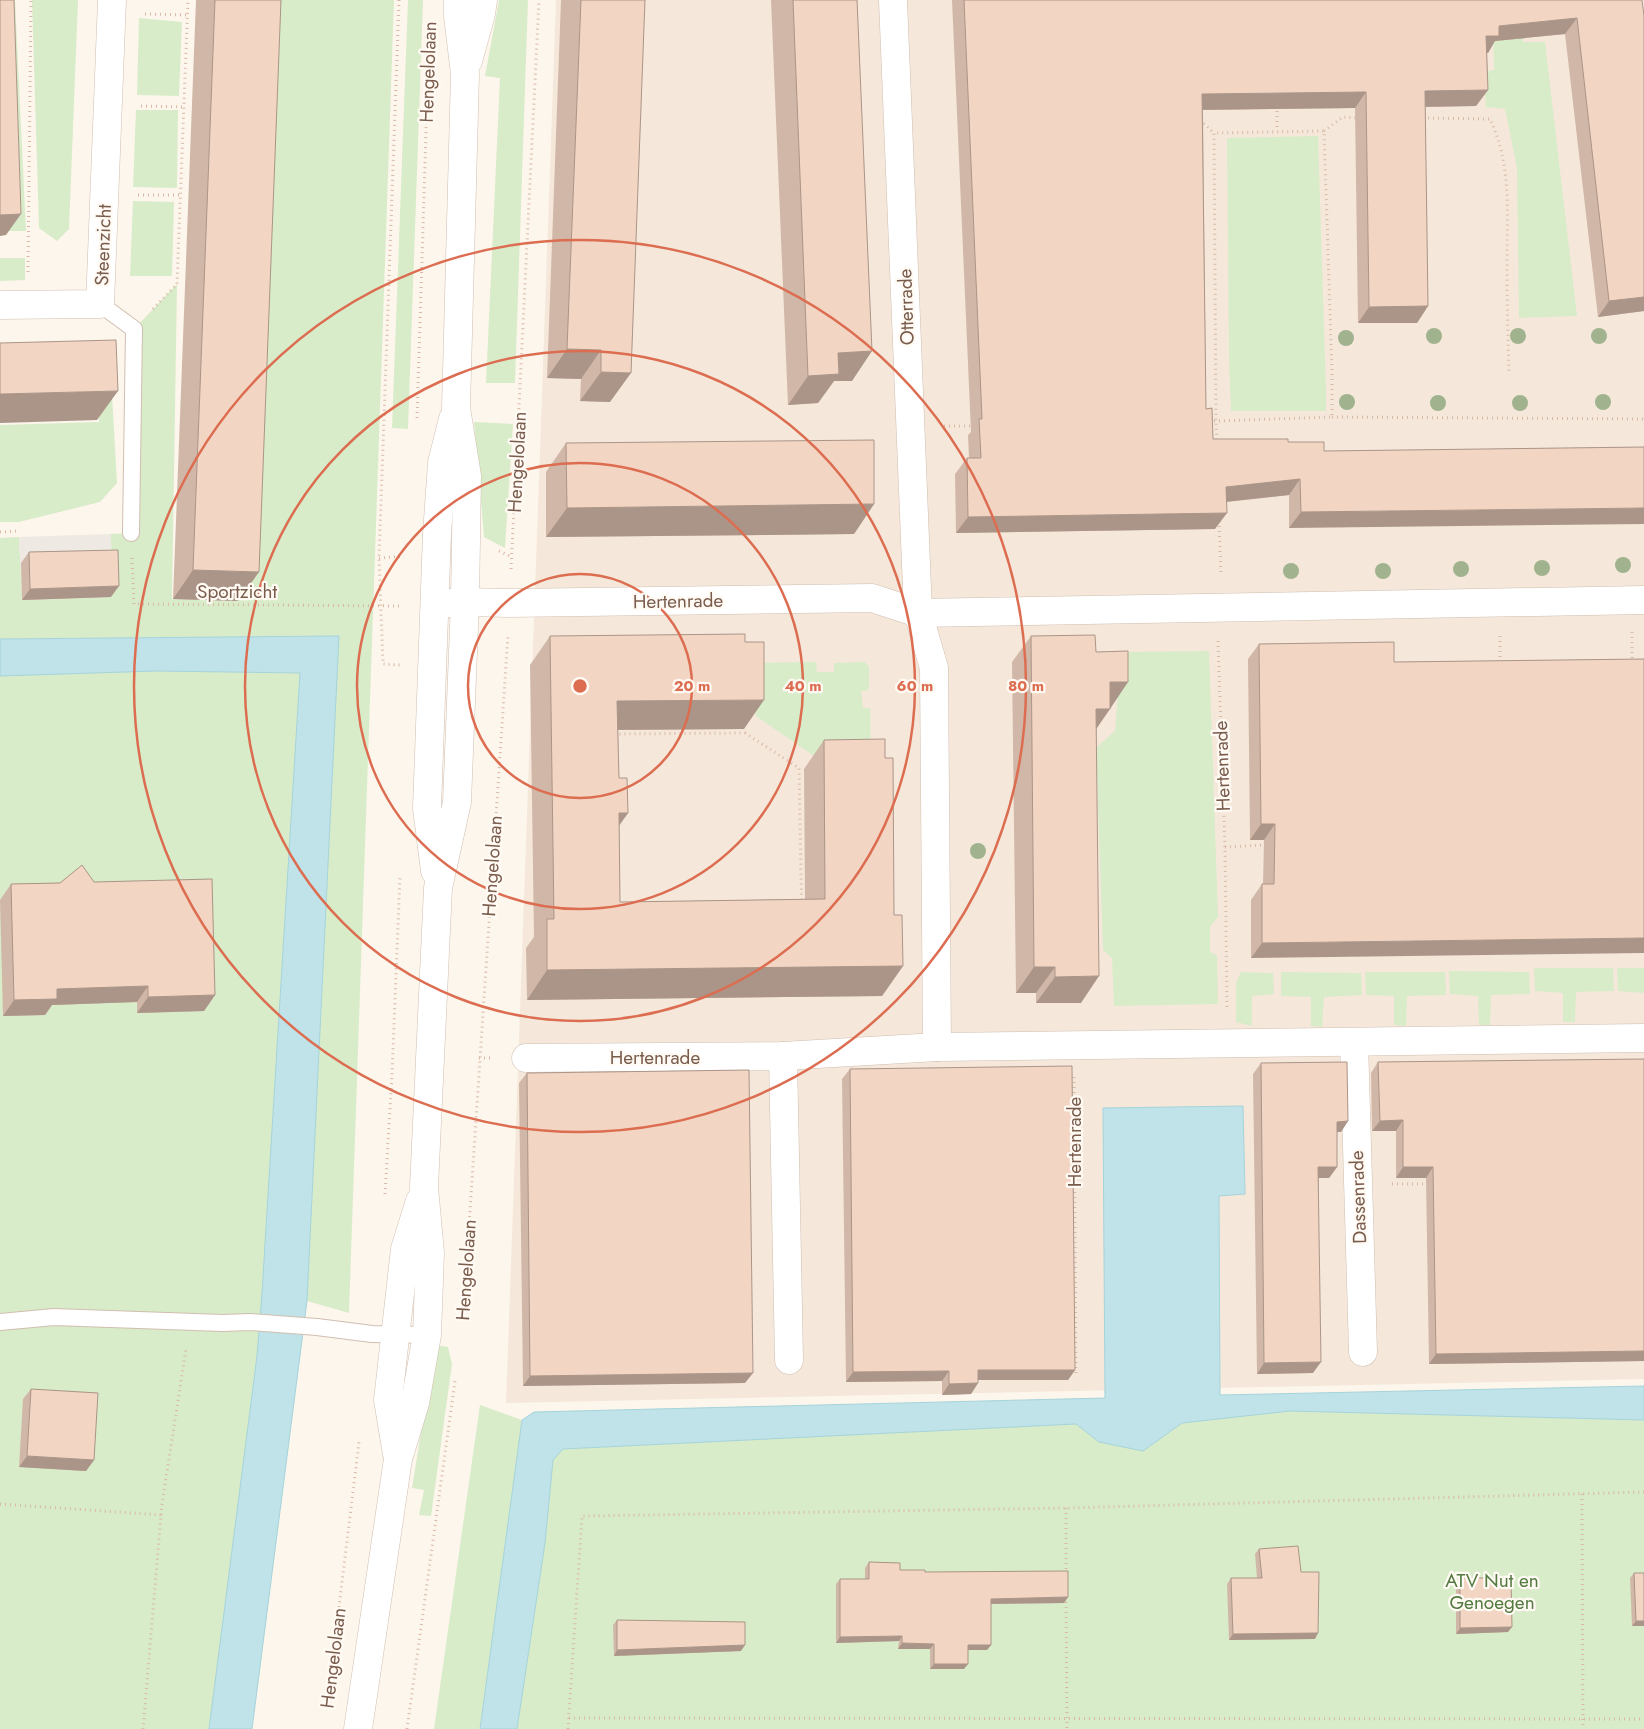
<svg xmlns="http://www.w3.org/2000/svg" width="1644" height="1729" font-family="Jost,sans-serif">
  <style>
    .residential { fill: #f5e8da }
    .industrial { fill: #efe9e4 }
    .green { fill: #d8ecc9 }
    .water { fill: #bfe3e8; stroke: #a5d3da }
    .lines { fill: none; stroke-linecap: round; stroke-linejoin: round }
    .service-casing { stroke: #d1beb0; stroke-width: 18 }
    .minor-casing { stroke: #d1beb0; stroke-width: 29 }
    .tertiary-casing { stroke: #d1beb0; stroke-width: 29 }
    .path { stroke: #d9b8a5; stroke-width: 3; stroke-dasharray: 1 4; stroke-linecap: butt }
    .service { stroke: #fff; stroke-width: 16 }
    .minor { stroke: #fff; stroke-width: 28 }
    .tertiary { stroke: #fff; stroke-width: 28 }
    .tree { fill: #a0b28e }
    .wall { fill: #d1b7a8 }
    .shaded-wall { fill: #aa9588 }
    .building { fill: #f3d5c3; stroke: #aa9588 }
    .ring { fill: none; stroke: #dc6d51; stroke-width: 2.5 }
    .labels { text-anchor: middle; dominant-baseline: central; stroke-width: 4.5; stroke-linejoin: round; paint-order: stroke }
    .street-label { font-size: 19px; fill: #7a5c4d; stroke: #fffaf3 }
    .park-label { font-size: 19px; fill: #537a41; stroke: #fffaf3 }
    .centre { fill: #dc6d51; stroke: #fffaf3; stroke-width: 2.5 }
    .ring-label { font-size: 15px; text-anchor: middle; font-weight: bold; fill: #dc6d51; stroke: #fffaf3; stroke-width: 4.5; stroke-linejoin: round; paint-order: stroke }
  </style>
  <rect width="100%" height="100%" fill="#fdf6ec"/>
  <path class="residential" d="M556 0H1644V1379L506 1403Z"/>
  <path class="industrial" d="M111 534 112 598 21 600 19 537Z"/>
  <g class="green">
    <path d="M0 0H15L26 231H7Z"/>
    <path d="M32 0H78L69 229 57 241 39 228Z"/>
    <path d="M262 0H394L349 1313 307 1301 339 636 0 639V538L19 537 22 600 112 597 111 534 131 533 134 329 177 284 172 599 238 601Z"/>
    <path d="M408 0H423L408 429 392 428Z"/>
    <path d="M499 0H528L515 383H486L500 78 485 76Z"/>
    <path d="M1493 0H1517L1523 42H1545L1577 316 1519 318 1517 168 1505 109 1486 107 1484 72 1494 70Z"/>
    <path d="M139 18 182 22 179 96 137 95Z"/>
    <path d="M136 110H178L177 188 133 187Z"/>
    <path d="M1318 136 1326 390V411H1231L1229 362 1227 138Z"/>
    <path d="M133 201 174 202 172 276H130Z"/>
    <path d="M0 258H25V280L0 281Z"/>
    <path d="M109 343 117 483 100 502 19 522H0V425L99 422V364Z"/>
    <path d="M474 422 513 424 505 548 484 537Z"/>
    <path d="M1209 651 1218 917 1210 927V952L1217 955 1218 1004 1114 1006 1112 958 1103 950 1096 748 1115 731 1121 652Z"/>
    <path d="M816 662 817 672H834V663L864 662 869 666V690L861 691 863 708H870L871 757 817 758 756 716 754 663Z"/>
    <path d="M157 671 300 673 262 1293 257 1356 209 1729H0V676Z"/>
    <path d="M1534 968H1613L1614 991 1576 992 1575 1022H1563V993L1535 991Z"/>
    <path d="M1617 968H1644V993L1618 991Z"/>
    <path d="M1449 971 1529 972 1530 994 1491 995 1490 1025H1479L1478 996 1450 994Z"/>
    <path d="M1241 972 1273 973 1274 994 1252 996V1026L1236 1022V983Z"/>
    <path d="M1281 972 1361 973 1362 995 1324 997 1322 1027 1311 1026V997L1281 996Z"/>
    <path d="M1365 972H1445L1446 995 1407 996 1406 1026 1394 1025V996L1366 995Z"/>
    <path d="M435 1345 448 1347 452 1364 431 1516 419 1515 424 1490 412 1488Z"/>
    <path d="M480 1405 522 1420 480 1729H434Z"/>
    <path d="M1290 1411 1644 1420V1729H517L545 1543 553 1459 563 1449 1076 1424 1099 1442 1143 1451 1182 1423Z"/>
  </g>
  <g class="water">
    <path d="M339 636 307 1301 252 1729H209L257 1356 262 1293 300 673 157 671 0 676V639Z"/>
    <path d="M1243 1106 1245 1194 1219 1196 1220 1395 1644 1386V1420L1290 1411 1182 1423 1143 1451 1099 1442 1076 1424 563 1449 553 1460 545 1543 517 1729H480L522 1420 534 1412 1105 1398 1103 1108Z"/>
  </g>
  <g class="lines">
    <defs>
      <g id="service">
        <path d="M100 304 134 329 131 533"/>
        <path d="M0 1322 54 1317 223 1323 250 1322 317 1327 372 1334 427 1335"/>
      </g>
      <g id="minor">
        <path d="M893 0 918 613 934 668 937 1047"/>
        <path d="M0 305 100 304 112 0"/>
        <path d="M435 604 465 602 510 603 872 598 918 613 1644 600"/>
        <path d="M1354 1042 1363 1352"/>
        <path d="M783 1056 789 1360"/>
        <path d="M526 1058 783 1056 937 1047 1644 1038"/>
      </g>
      <g id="tertiary">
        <path d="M468 61 481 14 483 0"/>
        <path d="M435 871 427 808 437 534 442 463 453 419"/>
        <path d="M397 1454 388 1400 405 1249 420 1201"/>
        <path d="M358 1729 398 1459 415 1403 427 1335 430 1253 424 1187 438 888 457 802 465 602 467 476 456 408 465 74 458 16V0"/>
      </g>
    </defs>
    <use href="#service" class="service-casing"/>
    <use href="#minor" class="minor-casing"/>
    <use href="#tertiary" class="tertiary-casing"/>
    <g class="path">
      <path d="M399 0 379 558 383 664 400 665"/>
      <path d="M145 14 188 15"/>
      <path d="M141 106 184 107"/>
      <path d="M1277 106V131"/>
      <path d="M1423 118 1490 119C1512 165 1507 215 1507 265 1507 301 1508 337 1509 372"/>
      <path d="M1200 120 1214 133"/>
      <path d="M1324 131 1343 117 1359 118"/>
      <path d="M138 195H181"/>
      <path d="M28 272 31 0"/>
      <path d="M153 309 177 284 188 0"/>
      <path d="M1332 417 1644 419"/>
      <path d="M417 418 428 69"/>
      <path d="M1209 421H1216L1332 417V373L1324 131 1214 133 1216 421 1217 442"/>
      <path d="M944 426H973"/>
      <path d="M1219 521 1221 575"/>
      <path d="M0 532 18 531"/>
      <path d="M499 551 512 557"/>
      <path d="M132 558 134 604 402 606"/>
      <path d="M379 558 404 556"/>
      <path d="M511 569 539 0"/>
      <path d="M1632 632V663"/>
      <path d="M1500 636V665"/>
      <path d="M1218 641 1225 847 1227 1009"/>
      <path d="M745 733 799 768 802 926 603 928 602 920H599L603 734Z"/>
      <path d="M1225 847 1266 845"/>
      <path d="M479 1058H493"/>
      <path d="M1074 1077 1076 1374"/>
      <path d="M1392 1184H1428"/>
      <path d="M385 1194 392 1075 400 876"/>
      <path d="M465 1287 508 635"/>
      <path d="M1582 1494 1583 1729"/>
      <path d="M0 1504 161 1515"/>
      <path d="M1066 1508V1573"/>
      <path d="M1066 1597 1067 1729"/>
      <path d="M336 1632 359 1442"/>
      <path d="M569 1718 1644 1719"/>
      <path d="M143 1729 162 1504 186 1349"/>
      <path d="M407 1729 455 1381"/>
      <path d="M568 1729 582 1516 1066 1508 1644 1492"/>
    </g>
    <use href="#service" class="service"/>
    <use href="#minor" class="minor"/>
    <use href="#tertiary" class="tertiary"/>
  </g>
  <g class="tree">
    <circle cx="1434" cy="336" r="8"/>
    <circle cx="1518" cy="336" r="8"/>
    <circle cx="1599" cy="336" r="8"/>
    <circle cx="1346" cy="338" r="8"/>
    <circle cx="1347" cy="402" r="8"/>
    <circle cx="1603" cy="402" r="8"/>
    <circle cx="1438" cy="403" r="8"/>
    <circle cx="1520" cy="403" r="8"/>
    <circle cx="1623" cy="565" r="8"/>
    <circle cx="1542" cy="568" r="8"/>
    <circle cx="1461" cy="569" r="8"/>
    <circle cx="1291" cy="571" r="8"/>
    <circle cx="1383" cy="571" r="8"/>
    <circle cx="978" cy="851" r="8"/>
  </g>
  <g class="wall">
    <path d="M196 0H281L238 601 173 599Z"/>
    <path d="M561 0H645L610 402 580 401 581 379 547 378Z"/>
    <path d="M771 0H857L852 381H834L818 403 788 405Z"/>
    <path d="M952 0H1642L1644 311 1598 317 1565 34 1495 41 1488 53H1487L1488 90 1476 106 1425 107 1428 306 1417 323H1358L1355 108 1203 110 1206 409 1213 439 1288 442 1324 451 1644 447 1289 528V495L1227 502 1215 529 956 533 955 474 967 458H969L968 435 971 432Z"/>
    <path d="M566 443 874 504 854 534 546 537V472Z"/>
    <path d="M29 552 111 597 22 600 21 563Z"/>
    <path d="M550 636 744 729 618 730 619 778 628 813 619 826 620 902 805 899 804 769 824 740 885 758 894 915 903 966 882 996 527 1000 526 948 534 937 530 665Z"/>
    <path d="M1031 636 1096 652 1110 708 1096 729 1081 1003H1036V993H1016L1012 662Z"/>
    <path d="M1259 644 1394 662 1644 659 1251 958V900L1262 884H1263L1264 840H1250L1248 659Z"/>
    <path d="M94 882 215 995 204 1011 137 1013V1002L52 1005 45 1015 3 1016 0 900 11 884Z"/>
    <path d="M1644 1059V1361L1429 1364 1426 1178H1396V1131H1372L1371 1073 1378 1062Z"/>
    <path d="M1261 1063 1348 1121 1341 1132H1337V1167L1329 1178H1319L1313 1373 1257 1374 1253 1074Z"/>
    <path d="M850 1069 1075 1370 1068 1380H978V1383L971 1394 942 1395V1381L846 1382 842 1079Z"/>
    <path d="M527 1073 745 1383 523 1386 519 1083Z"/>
    <path d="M31 1389 94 1460 86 1471 19 1467 23 1399Z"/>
    <path d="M1259 1549 1301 1572 1315 1639 1229 1640 1227 1584 1231 1578H1257L1255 1554Z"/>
    <path d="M869 1562 900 1570 925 1572 1068 1597 1064 1603 991 1604V1645L987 1650H968L964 1669H930V1649H898L899 1641 836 1643V1584L840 1579H865V1568Z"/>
    <path d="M1634 1573 1644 1626H1632L1630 1578Z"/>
    <path d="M1460 1578 1508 1632 1456 1634V1584Z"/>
    <path d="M617 1620 741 1651 614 1656 613 1625Z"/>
  </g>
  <g class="shaded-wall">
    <path d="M1577 18 1565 34 1495 41 1488 53H1475L1486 36 1499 26Z"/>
    <path d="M1488 90 1476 106 1414 107 1425 91Z"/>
    <path d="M1366 92 1355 108 1191 110 1202 94Z"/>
    <path d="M21 214 6 235 0 236V215Z"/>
    <path d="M1644 297V311L1598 317 1609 301Z"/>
    <path d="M1428 306 1417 323H1358L1369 307Z"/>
    <path d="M567 349 601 350 581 379 547 378Z"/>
    <path d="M872 351 852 381H834L818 403 788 405 808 376 838 353Z"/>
    <path d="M601 372 631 373 610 402 580 401Z"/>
    <path d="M118 391 97 420 0 423V394Z"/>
    <path d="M1300 479 1289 495 1215 503 1226 487Z"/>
    <path d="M874 504 854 534 546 537 567 508Z"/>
    <path d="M1644 508V524L1289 528 1301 512Z"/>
    <path d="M1227 513 1215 529 956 533 968 517Z"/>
    <path d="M193 570 259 572 238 601 173 599Z"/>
    <path d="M119 586 111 597 22 600 30 589Z"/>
    <path d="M1110 682H1128L1110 709Z"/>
    <path d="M764 700 744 729 597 730 617 701Z"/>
    <path d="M1096 709H1110L1092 735Z"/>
    <path d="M619 813H628L607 842Z"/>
    <path d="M1261 824H1275L1264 840H1250Z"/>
    <path d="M1644 938V953L1251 958 1262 943Z"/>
    <path d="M903 966 882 996 527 1000 547 970Z"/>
    <path d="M1034 967H1055L1036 993H1016Z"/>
    <path d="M1099 976 1081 1003H1036L1055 977Z"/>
    <path d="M148 986 137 1002 52 1005 45 1015 3 1016 14 1000 57 989Z"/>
    <path d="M215 995 204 1011 137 1013 148 997Z"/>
    <path d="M1403 1120 1396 1131H1372L1380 1121Z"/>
    <path d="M1348 1121 1341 1132H1329L1337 1122Z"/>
    <path d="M1318 1167H1337L1329 1178H1311Z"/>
    <path d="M1403 1167H1433L1426 1178H1396Z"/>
    <path d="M1644 1351V1361L1429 1364 1436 1354Z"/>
    <path d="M1321 1362 1313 1373 1257 1374 1264 1363Z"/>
    <path d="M978 1370H1075L1068 1380H971Z"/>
    <path d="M949 1371 942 1381 846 1382 853 1372Z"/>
    <path d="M753 1373 745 1383 523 1386 530 1376Z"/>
    <path d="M978 1383 971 1394 942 1395 949 1384Z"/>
    <path d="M27 1456 94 1460 86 1471 19 1467Z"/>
    <path d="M1068 1597 1064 1603 987 1604 991 1599Z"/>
    <path d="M1636 1621H1644V1626H1632Z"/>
    <path d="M1512 1627 1508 1632 1456 1634 1460 1628Z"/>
    <path d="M1318 1633 1315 1639 1229 1640 1233 1634Z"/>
    <path d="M902 1636 899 1641 836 1643 840 1637Z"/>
    <path d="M902 1643 934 1644 930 1649H898Z"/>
    <path d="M745 1645 741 1651 614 1656 617 1650Z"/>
    <path d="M968 1645H991L987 1650H964Z"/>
    <path d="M934 1664H968L964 1669H930Z"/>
  </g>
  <g class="building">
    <path d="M0 0H14L21 214 0 215Z"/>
    <path d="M215 0H281L259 572 193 570Z"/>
    <path d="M581 0H645L631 373 601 372V350L567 349Z"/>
    <path d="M793 0H857L872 351 838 353 839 374 808 376Z"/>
    <path d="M964 0H1642L1644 16V297L1609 301 1577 18 1499 26V36H1486L1488 90 1425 91 1428 306 1369 307 1366 92 1202 94 1206 409 1212 408 1213 439H1288V442H1324V451L1644 447V508L1301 512 1300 479 1226 487 1227 513 968 517 967 458H981L979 419H982Z"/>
    <path d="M116 340 118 391 0 394V343Z"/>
    <path d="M874 440V504L567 508 566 443Z"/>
    <path d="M118 550 119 586 30 589 29 552Z"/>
    <path d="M745 634V642H764V700L617 701 619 778H627L628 813H619L620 902 825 899 824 740 885 739V758H893L894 915H902L903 966 547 970V919H554L550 636Z"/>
    <path d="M1095 635 1096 652 1128 651V682H1110V709H1096L1099 976 1055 977V967H1034L1031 636Z"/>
    <path d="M1394 642V662L1644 659V938L1262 943V884H1274L1275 824H1261L1259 644Z"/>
    <path d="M82 865 94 882 212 879 215 995 148 997V986L57 989V999L14 1000 11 884 60 883Z"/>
    <path d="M1644 1059V1351L1436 1354 1433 1167H1403V1120L1380 1121 1378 1062Z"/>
    <path d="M1347 1062 1348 1121 1337 1122V1167H1318L1321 1362 1264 1363 1261 1063Z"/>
    <path d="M1072 1066 1075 1370H978V1383L949 1384V1371L853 1372 850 1069Z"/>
    <path d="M749 1070 753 1373 530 1376 527 1073Z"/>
    <path d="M31 1389 98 1393 94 1460 27 1456Z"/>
    <path d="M1298 1546 1301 1572H1319L1318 1633 1233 1634 1231 1578H1262L1259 1549Z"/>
    <path d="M869 1562 900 1563V1570H925V1572L1068 1571V1597L991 1599V1645H968V1664H934V1644L902 1643V1636L840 1637V1579H869Z"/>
    <path d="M1634 1573H1644V1621H1636Z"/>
    <path d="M1460 1578H1511L1512 1627 1460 1628Z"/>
    <path d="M617 1620 745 1622V1645L617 1650Z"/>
  </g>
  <g class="ring">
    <circle cx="580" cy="686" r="112"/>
    <circle cx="580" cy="686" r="223"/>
    <circle cx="580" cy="686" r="335"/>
    <circle cx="580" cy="686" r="446"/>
  </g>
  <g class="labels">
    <g class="street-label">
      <text transform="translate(428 72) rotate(-88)">Hengelolaan</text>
      <text transform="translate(103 245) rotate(-88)">Steenzicht</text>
      <text transform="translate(906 307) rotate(-92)">Otterrade</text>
      <text transform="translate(517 462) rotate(-87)">Hengelolaan</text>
      <text x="237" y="591">Sportzicht</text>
      <text transform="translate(678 601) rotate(-1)">Hertenrade</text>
      <text transform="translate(1222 766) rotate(-92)">Hertenrade</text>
      <text transform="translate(492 866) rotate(-86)">Hengelolaan</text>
      <text x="655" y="1057">Hertenrade</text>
      <text transform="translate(1074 1142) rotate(-90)">Hertenrade</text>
      <text transform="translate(1358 1197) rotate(-92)">Dassenrade</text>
      <text transform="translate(466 1270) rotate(-86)">Hengelolaan</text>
      <text transform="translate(333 1658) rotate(-83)">Hengelolaan</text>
    </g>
    <g class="park-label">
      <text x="1492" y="1580">ATV Nut en<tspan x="1492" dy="22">Genoegen</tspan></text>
    </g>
  </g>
  <circle cx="580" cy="686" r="8" class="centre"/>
  <g class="ring-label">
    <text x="692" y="691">20 m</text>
    <text x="803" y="691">40 m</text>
    <text x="915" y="691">60 m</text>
    <text x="1026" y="691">80 m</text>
  </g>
</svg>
